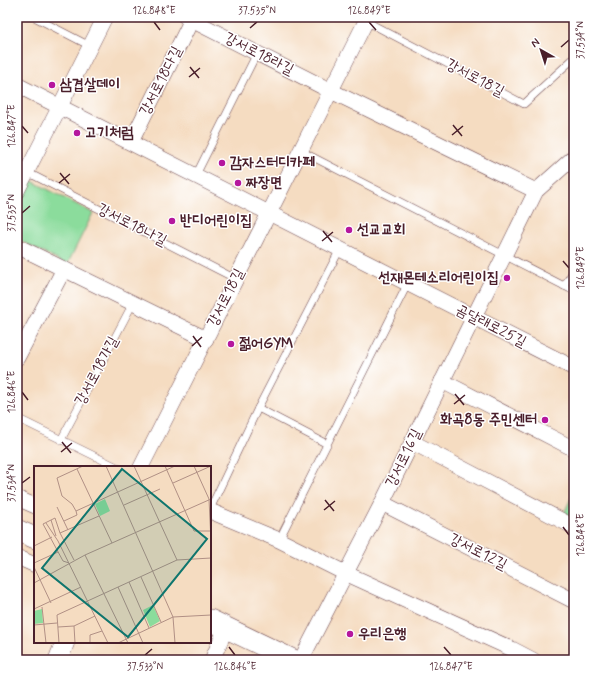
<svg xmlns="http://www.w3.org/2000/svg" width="591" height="677" font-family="Mynerve,'Poor Story',sans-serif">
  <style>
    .green { fill: #8bdc9c; stroke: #6a7e64 }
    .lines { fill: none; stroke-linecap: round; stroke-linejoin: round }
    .service-casing { stroke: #643b42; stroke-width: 8 }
    .minor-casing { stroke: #643b42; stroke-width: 16 }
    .tertiary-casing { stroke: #643b42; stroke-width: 20 }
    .secondary-casing { stroke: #643b42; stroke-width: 22 }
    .service { stroke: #fff; stroke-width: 7 }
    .minor { stroke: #fff; stroke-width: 15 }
    .tertiary { stroke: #fff; stroke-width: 19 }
    .secondary { stroke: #fff; stroke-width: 21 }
    .ticks { fill: none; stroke: #4a1f2b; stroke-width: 1.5 }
    .poi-dot { fill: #b5179e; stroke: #fff; stroke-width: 1.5 }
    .labels { text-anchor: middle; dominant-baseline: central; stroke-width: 3; stroke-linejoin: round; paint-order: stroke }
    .street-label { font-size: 15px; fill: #4a1f2b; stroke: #fff }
    .poi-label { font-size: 15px; font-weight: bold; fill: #4a1f2b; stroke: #fff; text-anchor: start }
    .inset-road { fill: none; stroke: #b19085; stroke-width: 1 }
    .view { fill: #0f766e; fill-opacity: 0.15; stroke: #0f766e; stroke-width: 2 }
    .inset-edge { fill: none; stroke: #4a1f2b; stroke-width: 2 }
    .neatline { fill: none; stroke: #4a1f2b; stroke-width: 1.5 }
    .ticks-label { font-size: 10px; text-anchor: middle; fill: #4a1f2b }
  </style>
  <rect width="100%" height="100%" fill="#fff"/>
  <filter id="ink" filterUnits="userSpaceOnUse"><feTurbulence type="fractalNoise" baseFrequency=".025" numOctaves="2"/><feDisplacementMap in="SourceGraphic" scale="8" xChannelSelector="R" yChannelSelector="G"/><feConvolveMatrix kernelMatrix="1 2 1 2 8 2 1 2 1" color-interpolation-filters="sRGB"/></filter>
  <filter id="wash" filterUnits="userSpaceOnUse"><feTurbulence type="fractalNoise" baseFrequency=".012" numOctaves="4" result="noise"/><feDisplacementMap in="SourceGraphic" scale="16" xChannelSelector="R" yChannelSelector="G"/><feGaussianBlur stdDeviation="0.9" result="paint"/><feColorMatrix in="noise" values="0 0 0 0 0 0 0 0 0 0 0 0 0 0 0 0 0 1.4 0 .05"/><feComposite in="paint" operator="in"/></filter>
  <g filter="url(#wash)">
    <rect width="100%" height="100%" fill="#f5dcc1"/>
    <g class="green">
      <path d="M30 180 93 213 67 265 17 239V206Z"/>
      <path d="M574 492V520L563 515Z"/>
    </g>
  </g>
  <g filter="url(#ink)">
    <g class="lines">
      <defs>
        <g id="service">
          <path d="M34 17 90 46"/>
          <path d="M358 17 524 104 574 58"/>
          <path d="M301 151 574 291"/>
          <path d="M17 167 236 279"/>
          <path d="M196 175 257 53"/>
          <path d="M564 286 574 270"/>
          <path d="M258 408 327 444"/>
          <path d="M17 418 117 467"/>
          <path d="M61 440 133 303"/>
          <path d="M210 509 258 408 340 249"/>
          <path d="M279 540 408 283"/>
        </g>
        <g id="minor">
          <path d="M186 17 331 91 536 191"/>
          <path d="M17 85 574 368"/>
          <path d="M131 142 193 17"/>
          <path d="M17 191 105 17"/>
          <path d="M17 246 206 339"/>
          <path d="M17 358 64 269"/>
          <path d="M442 381 574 449"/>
          <path d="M412 442 574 527"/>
          <path d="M141 467 368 17"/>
          <path d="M17 498 35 506"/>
          <path d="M382 503 574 601"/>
          <path d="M210 511 279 540 345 573 512 649 533 660"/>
          <path d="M17 557 35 565"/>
          <path d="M212 660 226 628"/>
          <path d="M301 660 382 503 536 191 574 157"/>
        </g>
        <path id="tertiary" d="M58 660 65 642"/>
        <g id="secondary">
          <path d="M17 530 35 538"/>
          <path d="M210 620 293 660"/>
        </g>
      </defs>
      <use href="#service" class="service-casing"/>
      <use href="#minor" class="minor-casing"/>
      <use href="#tertiary" class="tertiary-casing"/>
      <use href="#secondary" class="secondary-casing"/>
      <use href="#service" class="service"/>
      <use href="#minor" class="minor"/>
      <use href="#tertiary" class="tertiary"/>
      <use href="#secondary" class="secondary"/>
    </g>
  </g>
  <path class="ticks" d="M154 22 160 30M369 22 376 30M250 28 257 22M561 47 569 40M190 67 199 78M189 77 200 68M453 125 462 136M22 126 28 133M452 135 463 126M60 173 69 184M59 183 70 174M22 213 30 206M323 231 332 242M322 241 333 232M563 261 569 268M193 336 201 347M192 346 202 337M22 392 28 400M455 394 464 405M454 404 465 395M62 442 71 453M61 452 72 443M22 483 30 477M325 500 334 511M324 510 335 501M563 527 569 535M229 647 235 655M444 647 451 655M145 655 152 649"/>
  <g class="poi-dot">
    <circle cx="52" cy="85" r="4"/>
    <circle cx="77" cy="133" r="4"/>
    <circle cx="222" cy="163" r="4"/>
    <circle cx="238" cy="183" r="4"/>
    <circle cx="172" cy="221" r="4"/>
    <circle cx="349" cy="230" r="4"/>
    <circle cx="507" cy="278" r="4"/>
    <circle cx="231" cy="344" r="4"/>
    <circle cx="545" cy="420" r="4"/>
    <circle cx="350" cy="634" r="4"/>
  </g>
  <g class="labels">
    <g class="street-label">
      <text transform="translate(259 54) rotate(27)">강서로18라길</text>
      <text transform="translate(475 78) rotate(28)">강서로18길</text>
      <text transform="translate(161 81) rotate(-63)">강서로18다길</text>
      <text transform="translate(132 225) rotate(27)">강서로18나길</text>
      <text transform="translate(226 298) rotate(-63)">강서로18길</text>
      <text transform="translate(491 326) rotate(27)">곰달래로25길</text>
      <text transform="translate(97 371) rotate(-62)">강서로18가길</text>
      <text transform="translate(404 458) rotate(-64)">강서로16길</text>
      <text transform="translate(478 552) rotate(27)">강서로12길</text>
    </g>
    <g class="poi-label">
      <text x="60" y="85">삼겹살데이</text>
      <text x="85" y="133">고기처럼</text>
      <text x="230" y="163">감자스터디카페</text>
      <text x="246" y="183">짜장면</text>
      <text x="180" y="221">반디어린이집</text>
      <text x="357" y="230">선교교회</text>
      <text x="499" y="278" text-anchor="end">선재몬테소리어린이집</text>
      <text x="239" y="344">젊어GYM</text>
      <text x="537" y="420" text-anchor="end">화곡8동 주민센터</text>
      <text x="358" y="634">우리은행</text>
    </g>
  </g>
  <g transform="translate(34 466)">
    <rect width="177" height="177" fill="#f5dcc1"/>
    <path d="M71 33 76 45 66 50 61 38ZM119 139 126 155 116 161 109 144ZM8 143 9 157 0 158V145Z" fill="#8bdc9c"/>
    <path class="inset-road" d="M49 0 23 12 28 30 38 38 42 45 141 0M72 0 139 151 141 177M100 0 143 94M131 0 160 65H177M160 0 175 33 177 76M43 3 78 77M139 17 177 0M90 39 126 23M23 41 34 64M17 54 22 70M30 55 43 49 42 45M12 57 24 75 74 177M26 67 21 52 9 58 29 95 35 97M0 80 18 71M51 89 94 177M40 94 26 67 65 50M0 97 24 86M0 101 17 137M107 111 127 156M95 116 115 162M0 117 51 89 177 33M84 121 109 177M8 141 12 177M0 143 47 121M0 159 23 157M24 161 40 160M25 177 23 149 143 94 177 92M41 177 40 160 61 150M56 177V169L68 165M84 177 139 151 177 149"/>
    <path class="view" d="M88 3 173 73 94 171 8 102Z"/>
    <rect width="177" height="177" class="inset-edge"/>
  </g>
  <rect width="591" height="677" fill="none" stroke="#fff" stroke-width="44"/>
  <g transform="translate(541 50) rotate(321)" stroke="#ffffff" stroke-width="3" paint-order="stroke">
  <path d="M0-3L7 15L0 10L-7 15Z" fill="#4a1f2b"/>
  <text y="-6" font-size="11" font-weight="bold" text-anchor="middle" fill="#4a1f2b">N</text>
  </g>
  <rect x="22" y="22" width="547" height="633" class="neatline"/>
  <g class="ticks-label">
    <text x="154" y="14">126.848°E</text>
    <text x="257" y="14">37.535°N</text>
    <text x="369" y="14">126.849°E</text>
    <text transform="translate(580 40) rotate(-90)" y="4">37.534°N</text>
    <text transform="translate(11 126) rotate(-90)" y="4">126.847°E</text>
    <text transform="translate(11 213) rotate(-90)" y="4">37.535°N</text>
    <text transform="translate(580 268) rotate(-90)" y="4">126.849°E</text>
    <text transform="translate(11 392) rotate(-90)" y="4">126.846°E</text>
    <text transform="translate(11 483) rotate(-90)" y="4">37.534°N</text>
    <text transform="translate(580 535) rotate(-90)" y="4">126.848°E</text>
    <text x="145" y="670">37.533°N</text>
    <text x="235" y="670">126.846°E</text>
    <text x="451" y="670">126.847°E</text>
  </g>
</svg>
